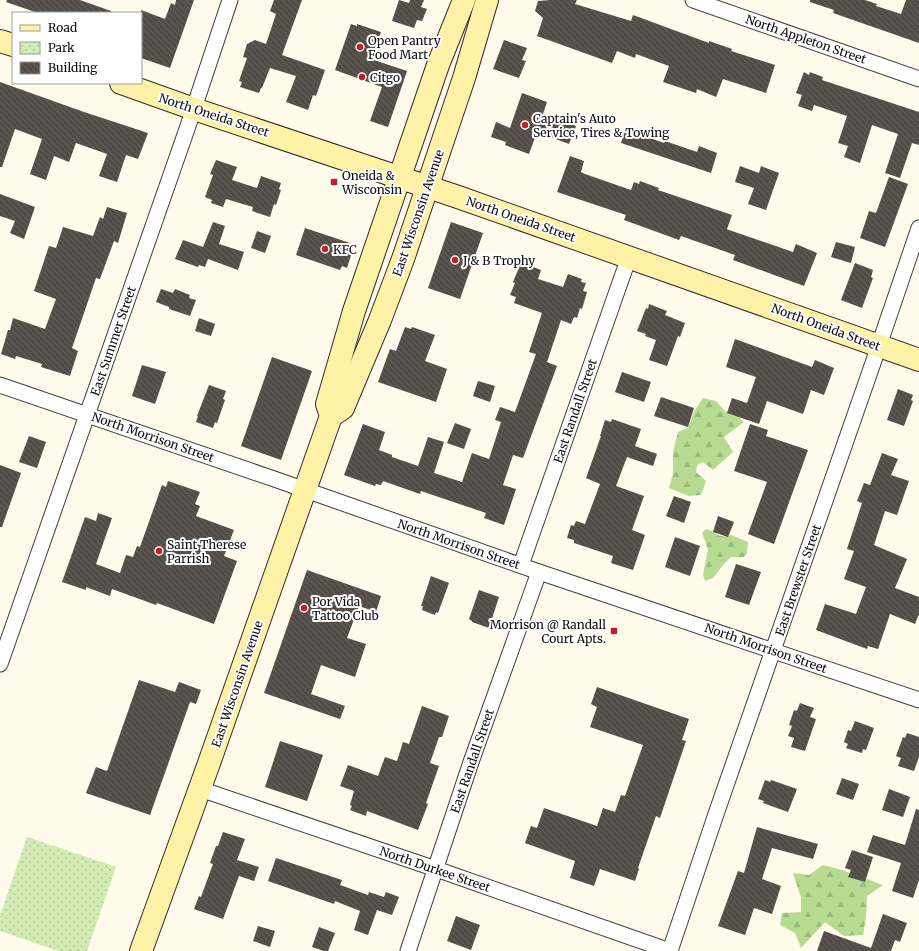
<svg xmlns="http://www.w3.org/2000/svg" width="919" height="951" font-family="Merriweather,serif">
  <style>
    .forest { fill: url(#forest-firs) }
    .park { fill: url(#park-dots) }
    .building { fill: url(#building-back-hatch) }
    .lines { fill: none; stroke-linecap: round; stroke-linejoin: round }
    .street-casing { stroke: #3e3e3e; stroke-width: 17 }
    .secondary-casing { stroke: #2d2d2d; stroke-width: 24 }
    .street { stroke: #fff; stroke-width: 15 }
    .secondary { stroke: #fff1a5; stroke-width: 22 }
    .poi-dot { fill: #bf1f2f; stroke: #fff; stroke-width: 1.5 }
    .labels { text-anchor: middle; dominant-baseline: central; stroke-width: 4; stroke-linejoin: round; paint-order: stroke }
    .street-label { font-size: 12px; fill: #0b0b0b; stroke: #fff }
    .poi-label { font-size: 12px; fill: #0b0b0b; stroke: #fff; text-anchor: start }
  </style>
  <defs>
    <pattern id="forest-firs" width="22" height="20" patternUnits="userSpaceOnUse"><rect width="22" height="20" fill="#b6db91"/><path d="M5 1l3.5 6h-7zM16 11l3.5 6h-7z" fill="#9bbb7c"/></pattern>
    <pattern id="park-dots" width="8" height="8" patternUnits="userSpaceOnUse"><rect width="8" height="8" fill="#d2eab3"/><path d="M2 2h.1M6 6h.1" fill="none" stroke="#b3c799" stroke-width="1.8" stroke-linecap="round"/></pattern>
    <pattern id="building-back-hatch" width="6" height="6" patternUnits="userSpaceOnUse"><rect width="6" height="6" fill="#544c47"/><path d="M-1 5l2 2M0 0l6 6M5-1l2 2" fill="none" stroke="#68615d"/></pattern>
  </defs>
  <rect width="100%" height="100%" fill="#fffaea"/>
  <g class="forest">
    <path d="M703 398 716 401 725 411 737 415 744 422 724 437 733 452 713 470 703 462 697 465 696 472 706 481 701 495 689 496 669 488 673 474V452L678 432 688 428 695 410Z"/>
    <path d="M706 529C718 532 717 539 731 535L748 542 747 553 744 557H731L723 565 713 578 705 581 703 575 708 549 702 533Z"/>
    <path d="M823 865 842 870 883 885 867 896 866 917 863 935 844 936 825 922 801 948 795 933 780 925 782 913 801 912V897L793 873 809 875Z"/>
  </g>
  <path class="park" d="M27 837 116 867 87 951H58L0 931V916Z"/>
  <g class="building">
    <path d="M7 0H80L111 11V13H38L6 2Z"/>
    <path d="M176 0H194L170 68 141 58V10L165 19 171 3 175 5Z"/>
    <path d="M274 0H302L282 55 325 70 316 96 313 95 308 110 286 102 296 76 270 68 262 88H261L259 93 240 87 242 82 239 81 247 58 243 57 247 44 255 40 266 44 276 14 270 11Z"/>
    <path d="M399 0 409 3 410 0H424L421 7 427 9 422 21 417 20 414 28 392 21Z"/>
    <path d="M550 0H577L575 4 631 21 633 15 709 43V41L732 49 731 51 775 65 766 93 723 79 716 97 697 89 696 93 663 82 669 66 636 54 635 58 617 51 612 63 537 36 543 18 535 11 538 1Z"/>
    <path d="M810 0H865L877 4 876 6 901 14 906 0H919V43L833 13 834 10 810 2Z"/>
    <path d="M351 24 357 26V24L381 32 371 59 407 71 388 127 370 121 382 87 335 70Z"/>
    <path d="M504 40 527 48 522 60 526 61 519 78 493 69Z"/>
    <path d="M804 72 809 75 810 72 823 77 822 80 919 112V145L912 143 900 178 885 173 898 134 872 125 860 163 844 157 848 146 838 143 847 116 814 105 812 111 798 106 802 95 796 93Z"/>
    <path d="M0 82 84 112 148 133 138 159 126 155 117 182 99 176 107 154 76 143 69 162 54 156 46 180 30 174 42 139 15 129 2 167H0Z"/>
    <path d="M522 93 547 102 543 114 576 126 569 144 537 132 529 154 505 145 506 142 491 137 496 122 510 128Z"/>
    <path d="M626 127 640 132 639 134 664 143 665 141 697 152 699 146 717 153 711 173 621 143Z"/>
    <path d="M570 156 584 161 581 172 585 174 631 190 634 182 639 184 640 181 659 188 658 190 732 215 727 229 729 230 793 252 796 244 817 253 806 281 804 286 733 260 735 255 681 236 679 240 624 220 626 215 557 192Z"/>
    <path d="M216 160 237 167 232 180 257 188 261 176 281 183 279 189 281 190 276 205 274 204 270 217 252 211 253 207 226 199 223 207 211 203 212 200 205 197 213 175 210 174Z"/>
    <path d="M740 166 759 173 761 166 779 173 766 210 748 204 754 188 735 182Z"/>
    <path d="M889 177 908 184 885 247 860 238 869 211 876 213Z"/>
    <path d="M0 194 35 207 24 239 10 233 15 221 0 216Z"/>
    <path d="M107 207 127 213 118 243 114 241 100 279 96 278 72 348 78 351 70 376 41 367 42 364 16 356 15 359 1 354 8 330H10L13 318 45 329 56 299 34 291 49 246 56 248 63 227 93 236 100 217 103 219Z"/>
    <path d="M213 222 225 226 219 244 244 252 238 270 208 259 205 267 199 265 198 267 175 259 183 240 203 247Z"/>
    <path d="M451 222 483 233 460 299 428 288Z"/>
    <path d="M305 228 350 243 349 248 353 249 347 268 342 266 340 270 296 255Z"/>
    <path d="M257 231 271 236 265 253 251 248Z"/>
    <path d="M836 242 855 247 851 263 831 257Z"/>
    <path d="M855 263 873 270 871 277 873 278 862 308 841 300Z"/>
    <path d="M525 264 541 270 538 279 563 287 568 274 582 279 581 282 586 283 583 291 587 292 582 309 580 308 577 318 574 317 571 324 561 320 547 362 557 366 523 458 513 455 503 485 516 489 504 525 484 518 486 513 421 491 420 494 383 481 381 485 376 484 375 486 344 475 363 424 385 432 379 450 392 455V457L418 466 428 437 444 442 434 473 462 482 472 453 489 459 501 422 495 420 500 407 515 412 536 354 529 352 542 313 514 303 516 297 510 295 515 283 513 282 520 265 524 267Z"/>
    <path d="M161 289 173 293 175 289 190 295 189 298 196 300 190 316 169 309V307L156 302Z"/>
    <path d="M649 304 667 311 665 315 685 323 680 337 678 336 667 366 649 360 656 340 645 336 646 334 637 331 646 308 648 309Z"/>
    <path d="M199 318 215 324 211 336 195 331Z"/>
    <path d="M405 327 411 329 412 327 435 335 425 361 447 369 436 402 378 382 390 349 396 351Z"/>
    <path d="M735 339 812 367 815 360 834 368 824 395 811 390 803 414 767 401 759 424 727 413 732 398 747 403 756 377 726 367Z"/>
    <path d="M272 357 312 371 281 460 241 446Z"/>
    <path d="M142 365 166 372 155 404 132 396Z"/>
    <path d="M622 372 651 382 644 402 615 392Z"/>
    <path d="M478 381 495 386 490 402 473 396Z"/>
    <path d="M209 385 226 391 223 399 225 400 217 423 215 422 213 428 196 422 198 416H197Z"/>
    <path d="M898 389 913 395 911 400 913 401 904 426 887 420Z"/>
    <path d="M661 397 694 408 688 427 654 416Z"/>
    <path d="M612 419 641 429 635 446 657 454 653 466 627 457 616 486 644 496 632 530 645 535 633 570 611 563 613 556 574 543V540L567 538 571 525 574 526 576 521 585 524 600 484 586 478 601 436H600L605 420 611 422Z"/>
    <path d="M455 423 471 429 464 449 447 443Z"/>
    <path d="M750 424 768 430 766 436 808 450 774 544 748 534 767 482 734 471Z"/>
    <path d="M29 436 46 442 37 468 19 462Z"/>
    <path d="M882 453 898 459 891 475 909 481 897 515 885 511 874 545 907 559 895 588 919 597V614L915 624 890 614 878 649 868 646 867 649 816 630 825 604 856 614 866 587 844 579 854 551 847 549 862 503 857 501 864 483 870 485Z"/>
    <path d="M0 465 21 473 2 527H0Z"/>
    <path d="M168 481 200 492 195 504 200 506 196 516 234 530 224 556 237 561 214 624 157 603 156 605 112 589 110 596 86 587V590L62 582 85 517 96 521 98 513 112 518 96 564 120 573 126 555 133 557 137 546 140 547 162 485 166 487Z"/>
    <path d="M674 496 691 502 684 523 666 516Z"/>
    <path d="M718 516 734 522 728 537 713 532Z"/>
    <path d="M675 537 700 546 690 576 665 567Z"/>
    <path d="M736 564 761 572 749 605 725 597Z"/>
    <path d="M307 570 381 596 376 612 359 606 347 638 366 644 355 677 321 665 311 694 345 706 340 719 264 693Z"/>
    <path d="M431 576 449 583 438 613 436 612 435 615 422 610 423 606H421Z"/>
    <path d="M479 590 499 597 489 628 472 622V621L469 619Z"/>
    <path d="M139 680 175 692 179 682 201 690 196 704 190 702 150 815 86 793 96 767 107 771Z"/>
    <path d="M597 687 689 719 682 740 686 741 660 818 656 816 638 868 639 869 635 881 600 869 594 886 570 878 575 861 525 843 531 826 537 828 544 808 597 826 603 808 615 812 621 795 625 796 643 745 590 727 597 707 591 704Z"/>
    <path d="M800 703 814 708 810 717 816 719 805 751 791 747 794 738 788 736 792 726 789 725 794 710 797 711Z"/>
    <path d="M422 706 449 716 442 737H439L430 763 439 766 426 803 428 804 418 830 367 811 366 816 350 810 352 806 350 805 354 791 340 786 348 765 378 776 385 757 397 761 403 742 409 744Z"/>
    <path d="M855 721 874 728 866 750 863 749 862 753 846 748 848 744 844 742 848 730 851 731Z"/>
    <path d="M907 733 919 737V757L914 771 898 766 901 758 896 756 903 737 905 738Z"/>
    <path d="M280 741 323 755 307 801 265 787Z"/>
    <path d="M842 778 859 784 853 800 836 794Z"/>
    <path d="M765 780 770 782 771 780 797 789 788 812 763 803 764 801 758 799Z"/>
    <path d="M889 789 910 797 903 817 882 810Z"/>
    <path d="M916 809 919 810V880L913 898 892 891 901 863 867 852 873 835 905 845Z"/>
    <path d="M757 827 818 844 813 859 772 848 762 879 781 886 772 914 754 908 745 935 718 926 738 871 744 873Z"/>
    <path d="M223 832 245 839 237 860 259 867 254 881 239 876 223 919 194 909 199 896 201 897 213 864 210 863 216 846H218Z"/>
    <path d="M852 850 873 857 865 882 848 877 851 870 845 868Z"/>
    <path d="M276 858 342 880 340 885 368 895 369 892 384 897 386 892 399 897 392 915 377 910 368 935 354 930 360 911 335 901 334 904 268 881Z"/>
    <path d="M883 914 907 923 900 942 895 940 891 951H817L824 931 871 948Z"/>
    <path d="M456 916 480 925 471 950 447 941Z"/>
    <path d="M258 926 275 931 270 947 253 941Z"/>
    <path d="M319 927 335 933 328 951H324L312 947Z"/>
  </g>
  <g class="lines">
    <defs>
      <g id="street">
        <path d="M693 0 919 79"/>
        <path d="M0 385 280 481 539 572 919 700"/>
        <path d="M521 565 629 257"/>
        <path d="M0 664 188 126 230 0"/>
        <path d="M200 789 436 869 670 951"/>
        <path d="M408 951 471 762 539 572"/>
        <path d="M670 951 716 814 873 363 919 228"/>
      </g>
      <g id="secondary">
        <path d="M0 41 13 45"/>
        <path d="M121 83 194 109 458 197 919 360"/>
        <path d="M331 416 343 408 380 320 403 259 464 78 487 0"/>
        <path d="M141 951 208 766 331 416 327 404 354 311 438 65 464 0"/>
      </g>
    </defs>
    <use href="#street" class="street-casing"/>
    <use href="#secondary" class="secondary-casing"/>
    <use href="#street" class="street"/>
    <use href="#secondary" class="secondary"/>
  </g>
  <g class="poi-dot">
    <circle cx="360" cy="47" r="4"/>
    <circle cx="362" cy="77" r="4"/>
    <circle cx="525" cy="125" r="4"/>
    <rect x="330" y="178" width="8" height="8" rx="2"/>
    <circle cx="325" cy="249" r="4"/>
    <circle cx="455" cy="260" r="4"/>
    <circle cx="159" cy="551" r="4"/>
    <circle cx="304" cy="608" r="4"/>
    <rect x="610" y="627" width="8" height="8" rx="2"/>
  </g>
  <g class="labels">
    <g class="street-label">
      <text transform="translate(806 39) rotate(19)">North Appleton Street</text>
      <text transform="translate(214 115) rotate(18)">North Oneida Street</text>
      <text transform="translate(418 213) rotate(-71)">East Wisconsin Avenue</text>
      <text transform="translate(521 219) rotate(19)">North Oneida Street</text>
      <text transform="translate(826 327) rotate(20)">North Oneida Street</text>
      <text transform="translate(113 341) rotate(-71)">East Summer Street</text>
      <text transform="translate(575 411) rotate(-71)">East Randall Street</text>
      <text transform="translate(153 437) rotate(19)">North Morrison Street</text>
      <text transform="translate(459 544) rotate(19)">North Morrison Street</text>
      <text transform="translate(798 580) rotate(-71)">East Brewster Street</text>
      <text transform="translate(766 648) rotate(19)">North Morrison Street</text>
      <text transform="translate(237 684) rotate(-71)">East Wisconsin Avenue</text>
      <text transform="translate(472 761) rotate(-71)">East Randall Street</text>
      <text transform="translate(435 869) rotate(19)">North Durkee Street</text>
    </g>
    <g class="poi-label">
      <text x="368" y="40">Open Pantry<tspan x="368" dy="14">Food Mart</tspan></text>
      <text x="370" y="77">Citgo</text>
      <text x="533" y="118">Captain's Auto<tspan x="533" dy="14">Service, Tires &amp; Towing</tspan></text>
      <text x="342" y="175">Oneida &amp;<tspan x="342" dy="14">Wisconsin</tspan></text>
      <text x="333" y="249">KFC</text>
      <text x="463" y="260">J &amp; B Trophy</text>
      <text x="167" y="544">Saint Therese<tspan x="167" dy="14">Parrish</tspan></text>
      <text x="312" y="601">Por Vida<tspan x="312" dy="14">Tattoo Club</tspan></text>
      <text x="606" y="624" text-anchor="end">Morrison @ Randall<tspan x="606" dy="14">Court Apts.</tspan></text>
    </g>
  </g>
  <rect x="12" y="12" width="130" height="72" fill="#ffffff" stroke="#9d9d9d"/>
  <rect x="20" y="25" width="20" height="6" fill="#fff1a5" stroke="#9d9d9d"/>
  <text x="48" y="32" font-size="12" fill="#0b0b0b">Road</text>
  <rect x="20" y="42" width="20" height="12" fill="url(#park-dots)" stroke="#9d9d9d"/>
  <text x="48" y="52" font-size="12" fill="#0b0b0b">Park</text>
  <rect x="20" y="62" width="20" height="12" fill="url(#building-back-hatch)" stroke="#9d9d9d"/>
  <text x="48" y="72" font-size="12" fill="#0b0b0b">Building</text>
</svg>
